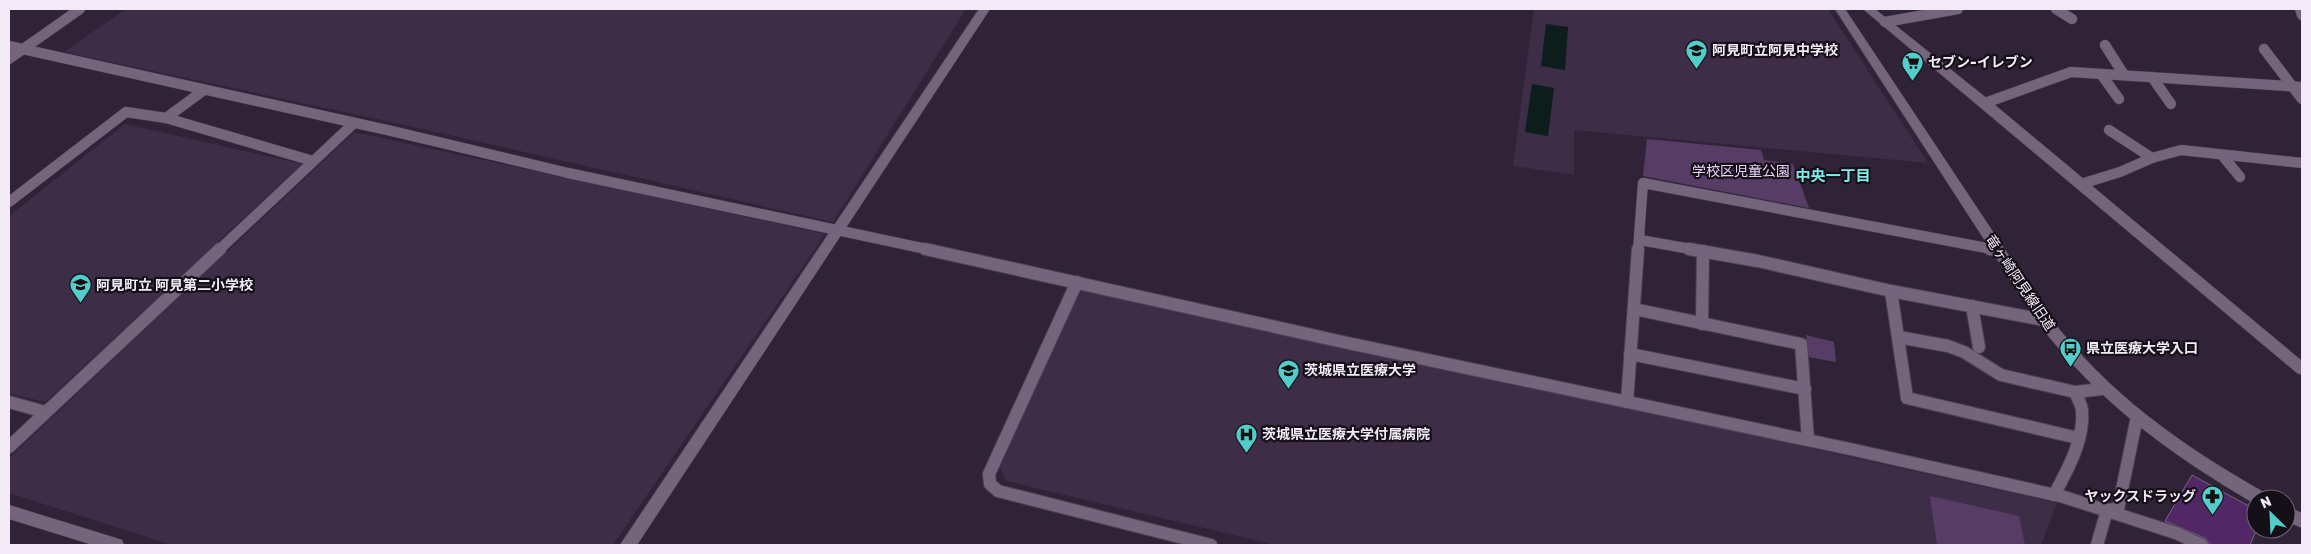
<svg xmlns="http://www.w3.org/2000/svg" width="2311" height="554" font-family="Rubik,'Noto Sans JP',sans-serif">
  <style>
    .built { fill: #3d2d47 }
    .green { fill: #573d65 }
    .water { fill: #0c1d1c }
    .building { fill: #522766; stroke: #76677f }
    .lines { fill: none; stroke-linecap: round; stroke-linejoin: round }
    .minor-far1-casing { stroke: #4d4153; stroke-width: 11 }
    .minor-casing { stroke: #4d4153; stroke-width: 14 }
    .tertiary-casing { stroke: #4d4153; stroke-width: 1 }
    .minor-far1 { stroke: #74657c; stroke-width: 10 }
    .minor { stroke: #74657c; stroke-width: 12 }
    .tertiary { fill: #74657c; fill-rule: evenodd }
    .labels { text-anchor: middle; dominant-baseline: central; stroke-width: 4.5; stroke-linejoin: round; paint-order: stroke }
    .poi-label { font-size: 14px; font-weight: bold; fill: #f3eaf8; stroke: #150f18; text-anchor: start }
    .park-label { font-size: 14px; fill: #e9d2f7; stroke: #150f18 }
    .street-label { font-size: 14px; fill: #f3eaf8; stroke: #150f18 }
    .neighbourhood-label { font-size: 15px; font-weight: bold; fill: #7febe7; stroke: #150f18 }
  </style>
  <rect width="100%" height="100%" fill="#302338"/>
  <g class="built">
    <path d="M126 9H966L833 222 405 125 64 52Z"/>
    <path d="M1534 9H1828L1928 163 1574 130V175L1513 166Z"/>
    <path d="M125 124 302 164 45 402 9 393V216Z"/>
    <path d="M354 132 825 234 613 545H172L9 493V458Z"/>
    <path d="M1088 289 1184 309 2057 503 2041 545H1276L1006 481 1000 468 1077 293Z"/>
  </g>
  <g class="green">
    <path d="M1647 139 1761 150 1764 160 1793 164 1809 208 1643 176Z"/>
    <path d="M1806 335 1834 342 1836 362 1808 357Z"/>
    <path d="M1930 496 2019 516 2025 545H1937Z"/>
  </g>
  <g class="water">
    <path d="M1546 24 1568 27 1565 70 1541 66Z"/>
    <path d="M1532 84 1554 88 1548 136 1525 132Z"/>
  </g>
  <path class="building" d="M2192 475 2256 510V531L2250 545H2211L2205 538 2165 521Z"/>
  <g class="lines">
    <defs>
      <g id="minor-far1">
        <path d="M2056 9 2072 19"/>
        <path d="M2300 9 2302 15"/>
        <path d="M1885 22 1958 9"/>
        <path d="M2105 45 2124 75"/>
        <path d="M9 46 396 132 568 173 931 250"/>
        <path d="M2264 49 2302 99"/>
        <path d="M9 59 80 9"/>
        <path d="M2101 74 2119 99"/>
        <path d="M2152 77 2171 104"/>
        <path d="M1985 103 2071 72 2302 87"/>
        <path d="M166 118 204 90"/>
        <path d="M2109 130 2152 158"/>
        <path d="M2222 155 2240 177"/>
        <path d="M2081 184 2120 172 2152 158 2181 150 2302 163"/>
        <path d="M9 202 126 112 166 118 313 161"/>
        <path d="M1640 240 1696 250"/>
        <path d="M219 250 353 124"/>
        <path d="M1638 250 1643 183 1997 250"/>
      </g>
      <g id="minor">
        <path d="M925 249 1343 342 1850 449 2064 497 2176 533 2202 545"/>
        <path d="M1689 249 1758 261 1891 291 2044 320"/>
        <path d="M1990 249 1997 250"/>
        <path d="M1077 282 989 474 990 484 998 491 1211 545"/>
        <path d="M1891 291 1907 398 2078 438"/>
        <path d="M1972 306 1979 347"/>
        <path d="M1634 309 1801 344 1808 440"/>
        <path d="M1702 324 1703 251"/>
        <path d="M1898 337 1948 346 1964 352 2001 375 2075 392"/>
        <path d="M1630 354 1805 389"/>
        <path d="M9 402 45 412"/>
        <path d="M1627 402 1638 249"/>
        <path d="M9 447 220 249"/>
        <path d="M2054 495C2067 471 2085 439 2082 410 2081 404 2078 398 2075 392L2102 389"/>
        <path d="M2097 545 2107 510 2118 509 2137 417"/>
      </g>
      <g id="tertiary">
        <path d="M979 9H990L637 545H620Z"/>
        <path d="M1835 9H1845L2049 316C2109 395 2181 445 2267 494L2269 499H2256L2255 504C2170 454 2099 403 2039 324Z"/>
        <path d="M1863 9H1875L1989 100 2302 361V375L2297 373Z"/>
        <path d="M9 505 116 538 122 540 124 545H93L9 519Z"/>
        <path d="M2286 506 2302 513V528L2286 521Z"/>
      </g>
    </defs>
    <use href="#minor-far1" class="minor-far1-casing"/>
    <use href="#minor" class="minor-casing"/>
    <use href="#tertiary" class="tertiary-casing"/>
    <use href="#minor-far1" class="minor-far1"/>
    <use href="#minor" class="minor"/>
    <use href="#tertiary" class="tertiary"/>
  </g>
  <defs>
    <symbol id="school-pin" viewBox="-11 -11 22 30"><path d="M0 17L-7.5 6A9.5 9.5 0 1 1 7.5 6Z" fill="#53cdca" stroke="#150f18"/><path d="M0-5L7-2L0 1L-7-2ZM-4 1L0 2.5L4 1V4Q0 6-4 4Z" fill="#111"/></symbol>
    <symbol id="supermarket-pin" viewBox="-11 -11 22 30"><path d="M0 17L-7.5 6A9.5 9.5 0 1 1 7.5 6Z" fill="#53cdca" stroke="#150f18"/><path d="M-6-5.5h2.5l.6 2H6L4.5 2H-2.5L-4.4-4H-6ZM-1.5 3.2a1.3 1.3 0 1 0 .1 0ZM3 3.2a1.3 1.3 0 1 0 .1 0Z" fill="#111"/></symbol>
    <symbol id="bus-pin" viewBox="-11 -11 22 30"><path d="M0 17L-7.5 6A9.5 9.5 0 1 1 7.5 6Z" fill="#53cdca" stroke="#150f18"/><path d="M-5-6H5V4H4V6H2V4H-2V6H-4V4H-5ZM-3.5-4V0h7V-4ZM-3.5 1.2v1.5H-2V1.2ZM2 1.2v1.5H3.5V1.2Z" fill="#111"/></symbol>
    <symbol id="hospital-pin" viewBox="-11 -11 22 30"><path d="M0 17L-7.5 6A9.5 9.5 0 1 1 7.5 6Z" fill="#53cdca" stroke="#150f18"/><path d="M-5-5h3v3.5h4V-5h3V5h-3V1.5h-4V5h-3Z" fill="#111"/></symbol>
    <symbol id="pharmacy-pin" viewBox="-11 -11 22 30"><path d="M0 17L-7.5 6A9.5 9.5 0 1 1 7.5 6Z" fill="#53cdca" stroke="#150f18"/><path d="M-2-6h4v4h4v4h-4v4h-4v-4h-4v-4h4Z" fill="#111"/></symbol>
  </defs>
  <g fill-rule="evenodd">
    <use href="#school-pin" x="1684" y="38" width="25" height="34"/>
    <use href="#supermarket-pin" x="1900" y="50" width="25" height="34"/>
    <use href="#school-pin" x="68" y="272" width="25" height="34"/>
    <use href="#bus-pin" x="2058" y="336" width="25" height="34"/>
    <use href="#school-pin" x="1276" y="358" width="25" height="34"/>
    <use href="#hospital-pin" x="1234" y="422" width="25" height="34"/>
    <use href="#pharmacy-pin" x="2200" y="484" width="25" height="34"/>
  </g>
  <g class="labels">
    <g class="poi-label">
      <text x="1712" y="50">阿見町立阿見中学校</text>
      <text x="1928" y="62">セブン-イレブン</text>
      <text x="96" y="285">阿見町立 阿見第二小学校</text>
      <text x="2086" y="348">県立医療大学入口</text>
      <text x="1304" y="370">茨城県立医療大学</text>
      <text x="1262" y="434">茨城県立医療大学付属病院</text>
      <text x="2196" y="496" text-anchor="end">ヤックスドラッグ</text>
    </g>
    <g class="park-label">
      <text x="1741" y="171">学校区児童公園</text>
    </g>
    <g class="street-label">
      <text transform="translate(2020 283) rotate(56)">竜ヶ崎阿見線旧道</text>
    </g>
    <g class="neighbourhood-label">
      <text x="1833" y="176">中央一丁目</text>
    </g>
  </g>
  <rect width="2311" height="554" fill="none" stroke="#f3eaf8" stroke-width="20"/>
  <g transform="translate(2271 514) rotate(336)"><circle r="24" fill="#150f18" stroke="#6e6772"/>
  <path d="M0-4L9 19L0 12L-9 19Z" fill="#53cdca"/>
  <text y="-8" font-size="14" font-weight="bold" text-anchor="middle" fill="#f3eaf8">N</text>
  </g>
</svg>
